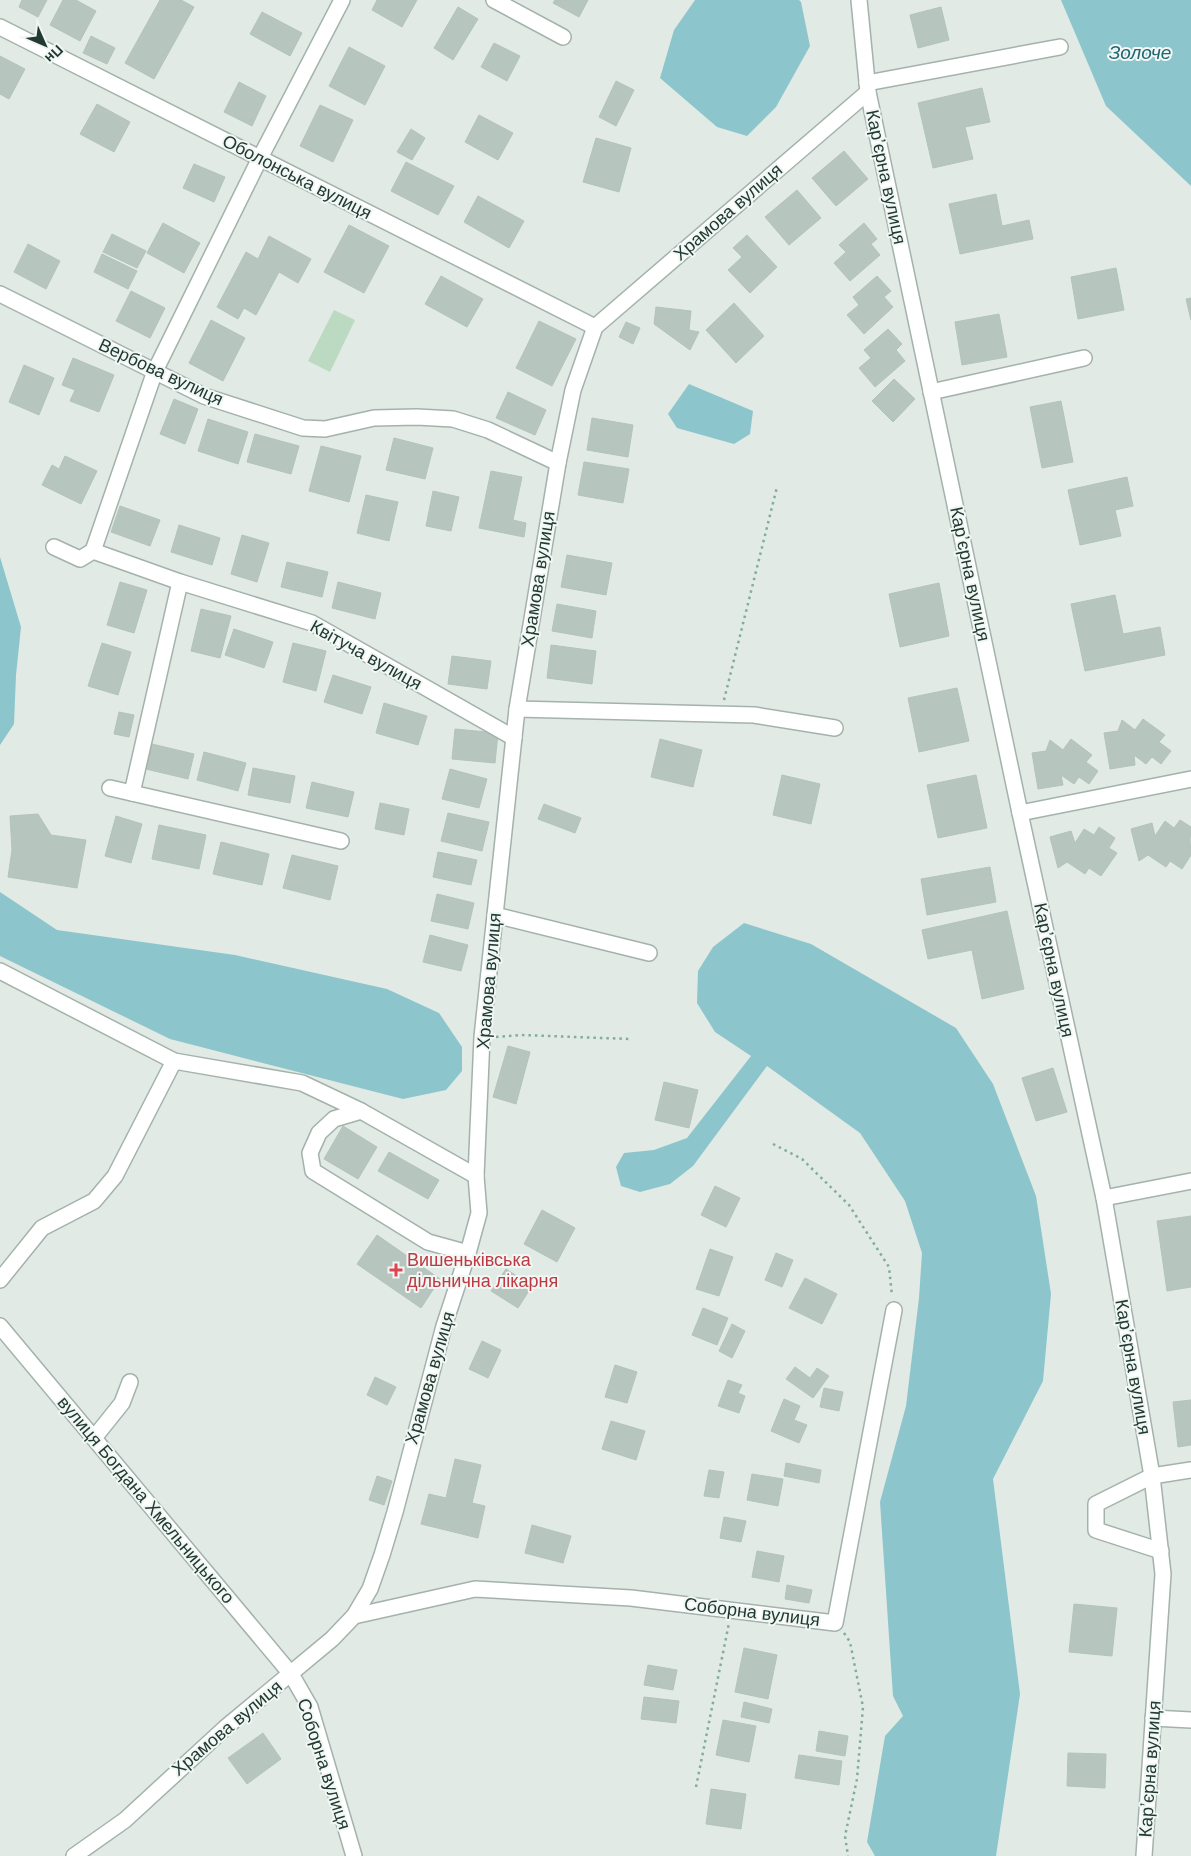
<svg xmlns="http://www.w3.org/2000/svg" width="1191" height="1856" font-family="Arial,sans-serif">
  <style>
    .green { fill: #bbdac1 }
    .water { fill: #8cc6cc }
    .building { fill: #b6c5be; stroke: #b3c3bc }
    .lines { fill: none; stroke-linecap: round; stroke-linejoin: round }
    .minor-casing { stroke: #a4b2ac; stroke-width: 18 }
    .path { stroke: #83ac9d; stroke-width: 2.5; stroke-dasharray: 2.5 4; stroke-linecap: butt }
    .minor { stroke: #fff; stroke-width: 15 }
    .health-dot { fill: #e0444e; stroke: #f1f7f4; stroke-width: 2 }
    .labels { text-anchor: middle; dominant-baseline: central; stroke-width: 4; stroke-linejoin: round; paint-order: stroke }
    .street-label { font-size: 18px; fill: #223a32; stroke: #f1f7f4 }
    .health-label { font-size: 18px; fill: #be3a42; stroke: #f1f7f4; text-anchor: start }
    .water-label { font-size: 19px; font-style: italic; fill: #206871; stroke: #f1f7f4 }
  </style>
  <rect width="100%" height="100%" fill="#e1eae5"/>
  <path class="green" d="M334 310 355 320 330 372 308 361Z"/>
  <g class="water">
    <path d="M695 0H799L801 2 810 46 776 107 747 136 717 127 660 78 674 30Z"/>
    <path d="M1061 0H1191V186L1106 106Z"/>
    <path d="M689 384 753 411 750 434 734 444 677 428 668 414Z"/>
    <path d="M0 557 21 627 16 675 14 724 0 745Z"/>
    <path d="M0 892 57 930 235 955 387 989 439 1013 462 1047V1071L446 1090 403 1099 170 1039 0 956Z"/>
    <path d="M744 923 811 944 956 1028 993 1084 1036 1196 1051 1294 1043 1381 993 1479 1020 1694 996 1856H875L867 1842 885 1736 903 1716 893 1696 880 1502 906 1406 919 1298 922 1253 905 1201 860 1133 767 1066 693 1166 670 1184 640 1192 621 1186 616 1167 624 1153 654 1150 687 1138 751 1056 715 1032 697 1003 698 971 713 947Z"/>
  </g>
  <g class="building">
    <path d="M22 0H47L38 17 19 7Z"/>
    <path d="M63 0H76L96 11 80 41 50 25Z"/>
    <path d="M160 0H181L194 7 154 79 125 63Z"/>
    <path d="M377 0H417L402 27 372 10Z"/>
    <path d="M555 0H588L579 17 553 3Z"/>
    <path d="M458 7 478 19 453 60 434 48Z"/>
    <path d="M941 7 949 40 918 48 910 15Z"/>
    <path d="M262 12 302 33 290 56 250 34Z"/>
    <path d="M91 36 115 48 107 64 83 53Z"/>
    <path d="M494 43 520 56 507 81 481 67Z"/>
    <path d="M349 47 385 66 365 105 329 86Z"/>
    <path d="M0 56 25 69 9 99 0 94Z"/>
    <path d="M616 81 634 90 616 126 599 117Z"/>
    <path d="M239 82 266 96 252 126 224 112Z"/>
    <path d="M982 88 990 122 965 127 973 159 933 168 918 103Z"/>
    <path d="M97 104 130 122 114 152 80 134Z"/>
    <path d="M320 105 353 120 333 162 300 146Z"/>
    <path d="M479 115 513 133 498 160 465 142Z"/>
    <path d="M411 129 425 138 412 160 397 152Z"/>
    <path d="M596 138 631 148 619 192 583 182Z"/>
    <path d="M844 151 868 179 836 206 812 178Z"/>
    <path d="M406 162 454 186 438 215 391 191Z"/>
    <path d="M194 164 225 177 214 202 183 188Z"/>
    <path d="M797 190 821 218 789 245 765 217Z"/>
    <path d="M996 194 1002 226 1029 220 1033 239 960 254 949 204Z"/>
    <path d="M478 196 524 221 509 248 464 222Z"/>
    <path d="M163 223 200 243 184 273 147 253Z"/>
    <path d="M864 223 877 239 871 244 880 255 850 281 834 263 846 252 839 245Z"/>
    <path d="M349 225 389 246 364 293 324 272Z"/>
    <path d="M112 234 146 251 137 268 103 252Z"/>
    <path d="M747 235 777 267 750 293 728 270 742 257 733 248Z"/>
    <path d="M269 236 311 259 298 283 279 272 256 315 244 308 238 319 217 307 246 252 258 259Z"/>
    <path d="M28 244 60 261 46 289 14 272Z"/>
    <path d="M102 254 137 271 128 289 94 272Z"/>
    <path d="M1116 268 1124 310 1078 319 1071 277Z"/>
    <path d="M441 276 483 299 467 327 425 304Z"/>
    <path d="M877 276 891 291 884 297 893 307 864 334 847 315 859 305 853 297Z"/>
    <path d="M131 291 165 308 150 338 116 321Z"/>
    <path d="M1191 298V320L1186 299Z"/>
    <path d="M734 303 764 336 736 363 706 330Z"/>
    <path d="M656 307 691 311 689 330 699 332 690 350 654 324Z"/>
    <path d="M999 314 1007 357 962 365 955 322Z"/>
    <path d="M211 320 245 338 223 381 189 363Z"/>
    <path d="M539 321 576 339 552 386 516 368Z"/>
    <path d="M626 322 640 328 633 344 619 337Z"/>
    <path d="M888 329 902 344 896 350 905 361 875 387 859 368 871 358 864 350Z"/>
    <path d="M73 358 114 375 99 412 70 401 75 390 62 385Z"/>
    <path d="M24 365 54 378 39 415 9 402Z"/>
    <path d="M894 379 915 399 893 422 872 401Z"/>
    <path d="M508 392 546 410 535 435 496 418Z"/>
    <path d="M174 399 198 409 185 444 160 434Z"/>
    <path d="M1061 401 1073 462 1042 468 1030 407Z"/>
    <path d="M592 418 633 425 628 457 587 450Z"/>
    <path d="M208 419 248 432 238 464 198 451Z"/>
    <path d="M255 434 299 446 291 474 247 462Z"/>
    <path d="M394 438 433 448 425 479 386 470Z"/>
    <path d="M321 446 361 456 349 502 309 491Z"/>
    <path d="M65 456 97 471 81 504 42 485 52 465 59 469Z"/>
    <path d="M584 462 629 469 623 503 578 495Z"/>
    <path d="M491 471 522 477 513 520 526 523 524 537 479 528Z"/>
    <path d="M1127 477 1133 506 1115 510 1121 536 1080 545 1068 490Z"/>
    <path d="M433 491 459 497 451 531 426 526Z"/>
    <path d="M366 495 398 502 389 541 357 533Z"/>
    <path d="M120 506 160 520 150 546 111 532Z"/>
    <path d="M179 525 220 538 212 565 171 552Z"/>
    <path d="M242 535 269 543 257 582 231 574Z"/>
    <path d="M567 555 612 563 606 595 561 587Z"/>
    <path d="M287 562 328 572 322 597 281 587Z"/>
    <path d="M120 582 147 590 134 633 107 625Z"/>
    <path d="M338 582 381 593 375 619 332 608Z"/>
    <path d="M939 583 949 636 900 647 889 594Z"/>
    <path d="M1115 595 1123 634 1160 627 1165 655 1085 671 1071 604Z"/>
    <path d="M557 604 596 611 592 638 552 631Z"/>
    <path d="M201 609 231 616 220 658 191 651Z"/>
    <path d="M234 629 273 642 264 668 225 655Z"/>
    <path d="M102 643 131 652 118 695 88 686Z"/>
    <path d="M293 643 326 651 316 691 283 682Z"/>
    <path d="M551 645 596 651 592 684 547 678Z"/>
    <path d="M452 656 491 661 487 689 448 684Z"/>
    <path d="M333 675 371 687 362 714 324 702Z"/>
    <path d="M957 688 969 741 919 752 908 698Z"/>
    <path d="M384 703 427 716 418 745 376 733Z"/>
    <path d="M119 712 134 715 129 737 114 734Z"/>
    <path d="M1143 719 1165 735 1159 742 1171 751 1161 764 1152 757 1146 764 1134 755 1135 765 1110 769 1104 733 1118 731 1122 720 1135 730Z"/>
    <path d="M455 729 498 733 495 763 452 759Z"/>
    <path d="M660 739 702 750 693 787 651 777Z"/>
    <path d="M1071 739 1092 755 1086 762 1098 771 1089 784 1079 777 1074 784 1061 775 1063 785 1038 789 1032 753 1046 751 1050 740 1063 750Z"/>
    <path d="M152 744 194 754 188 779 146 769Z"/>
    <path d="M204 752 246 763 238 791 197 780Z"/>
    <path d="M253 768 295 776 290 803 248 795Z"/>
    <path d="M450 769 487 779 479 808 442 799Z"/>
    <path d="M782 775 820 784 811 824 773 815Z"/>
    <path d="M976 775 987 828 938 838 927 785Z"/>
    <path d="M312 782 354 792 348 817 306 808Z"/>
    <path d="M380 803 409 809 404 835 375 829Z"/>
    <path d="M544 804 581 818 575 833 538 819Z"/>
    <path d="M448 813 489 822 482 851 441 841Z"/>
    <path d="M38 814 51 835 86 840 77 888 8 877 12 850 10 816Z"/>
    <path d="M116 816 142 824 131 863 105 856Z"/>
    <path d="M1180 820 1191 827 1190 840 1191 855 1182 869 1170 861 1166 867 1148 855 1139 861 1131 829 1152 823 1155 836 1165 821 1174 828Z"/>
    <path d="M159 825 206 835 199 869 152 859Z"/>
    <path d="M1099 827 1115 838 1109 848 1117 853 1101 876 1089 868 1085 874 1067 862 1058 868 1050 837 1071 831 1075 843 1084 829 1094 835Z"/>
    <path d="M221 842 269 854 262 885 213 874Z"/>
    <path d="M438 852 477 860 471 885 433 877Z"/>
    <path d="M292 855 338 866 330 900 283 888Z"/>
    <path d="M990 867 996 902 927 915 921 879Z"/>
    <path d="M437 894 474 903 468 929 431 921Z"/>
    <path d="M1007 911 1024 989 982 999 972 950 928 959 922 930Z"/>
    <path d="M430 935 468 945 461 971 423 962Z"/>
    <path d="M508 1046 530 1052 516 1104 493 1097Z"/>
    <path d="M1053 1068 1067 1112 1036 1121 1022 1078Z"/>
    <path d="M664 1082 698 1090 689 1128 655 1120Z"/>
    <path d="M343 1126 377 1147 358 1179 324 1159Z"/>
    <path d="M389 1152 439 1180 428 1199 378 1171Z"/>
    <path d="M715 1186 740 1198 726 1227 701 1215Z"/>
    <path d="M542 1210 575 1228 557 1262 524 1244Z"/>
    <path d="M1191 1216V1287L1167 1291 1157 1221Z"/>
    <path d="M377 1235 440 1279 421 1308 357 1264Z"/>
    <path d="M710 1249 733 1257 719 1296 696 1289Z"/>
    <path d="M776 1253 793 1260 782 1287 765 1280Z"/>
    <path d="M506 1269 532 1286 518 1308 491 1291Z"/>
    <path d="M805 1278 837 1294 822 1324 789 1308Z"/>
    <path d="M703 1308 728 1318 717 1345 692 1335Z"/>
    <path d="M732 1324 745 1331 732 1358 719 1351Z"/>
    <path d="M482 1341 501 1350 488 1378 469 1369Z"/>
    <path d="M615 1365 637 1372 627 1403 605 1397Z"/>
    <path d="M795 1367 810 1378 817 1368 829 1376 813 1398 786 1379Z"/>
    <path d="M375 1377 396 1387 387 1405 367 1395Z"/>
    <path d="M728 1380 742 1385 738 1393 745 1396 739 1413 718 1406Z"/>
    <path d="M824 1388 843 1392 839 1411 820 1407Z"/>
    <path d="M784 1399 800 1406 794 1420 807 1425 799 1443 771 1431Z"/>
    <path d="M1191 1400V1445L1178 1447 1173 1402Z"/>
    <path d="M611 1421 645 1431 636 1460 602 1449Z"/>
    <path d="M455 1459 481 1465 472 1503 485 1506 478 1538 421 1524 429 1494 446 1498Z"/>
    <path d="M786 1463 821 1470 819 1483 784 1476Z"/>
    <path d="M709 1470 724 1472 719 1498 704 1496Z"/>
    <path d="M752 1474 783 1479 778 1506 747 1500Z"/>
    <path d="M377 1476 392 1481 384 1505 369 1500Z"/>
    <path d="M724 1517 746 1521 741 1542 720 1538Z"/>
    <path d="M532 1525 571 1536 563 1563 525 1553Z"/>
    <path d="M757 1551 784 1556 779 1582 752 1577Z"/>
    <path d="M787 1585 812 1590 809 1603 785 1599Z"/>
    <path d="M1074 1604 1117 1608 1112 1656 1069 1652Z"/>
    <path d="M744 1648 777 1655 768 1699 735 1692Z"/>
    <path d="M648 1665 677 1670 673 1690 644 1685Z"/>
    <path d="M644 1697 679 1701 676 1723 641 1719Z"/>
    <path d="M744 1702 772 1709 769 1723 741 1717Z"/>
    <path d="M723 1720 756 1726 749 1762 716 1755Z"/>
    <path d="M819 1731 848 1736 845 1756 816 1751Z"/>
    <path d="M263 1733 281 1759 247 1784 228 1758Z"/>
    <path d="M1068 1753 1106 1754 1105 1788 1067 1786Z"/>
    <path d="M799 1755 842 1761 839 1785 795 1778Z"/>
    <path d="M711 1789 746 1794 741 1829 706 1824Z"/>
  </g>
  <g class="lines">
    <defs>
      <g id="minor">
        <path d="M494 0 563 37"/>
        <path d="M859 0 868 92 1020 813 1104 1198 1152 1476 1163 1574 1144 1856"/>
        <path d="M0 27 595 327"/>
        <path d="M867 83 1060 47"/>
        <path d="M0 294 204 396 303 428 325 429 374 418 417 417 453 419 488 430 558 463"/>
        <path d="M931 392 1084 358"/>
        <path d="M54 547 80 559 93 551 155 371 260 158 342 0"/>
        <path d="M93 551 180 582 312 623 514 738"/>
        <path d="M517 709 754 715 835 728"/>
        <path d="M110 788 341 841"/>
        <path d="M132 793 180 582"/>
        <path d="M1020 813 1191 779"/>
        <path d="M495 915 649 953"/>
        <path d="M0 971 174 1061 302 1083 361 1111 476 1176"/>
        <path d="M361 1111 334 1119 319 1133 310 1153 313 1171 428 1242 468 1253"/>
        <path d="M1104 1198 1191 1181"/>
        <path d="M0 1280 42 1228 94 1201 115 1176 174 1061"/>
        <path d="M0 1326 291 1674 310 1707 354 1856"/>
        <path d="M94 1438 122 1403 130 1382"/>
        <path d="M1161 1551 1096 1530V1504L1152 1476 1191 1470"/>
        <path d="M354 1616 475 1589 631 1598 835 1623 894 1310"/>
        <path d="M1153 1718 1191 1720"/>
        <path d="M74 1856 125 1820 225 1728 332 1639 354 1616 370 1589 382 1555 395 1512 444 1326 468 1253 479 1213 476 1176 482 1037 517 709 558 463 573 390 595 327 868 92"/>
      </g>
    </defs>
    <use href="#minor" class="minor-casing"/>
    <g class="path">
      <path d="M724 700 777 487"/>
      <path d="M496 1037 521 1035 630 1039"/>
      <path d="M773 1144 802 1159 849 1205 889 1267 892 1296"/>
      <path d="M844 1633 850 1642 863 1707 857 1779 845 1836 848 1856"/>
      <path d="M696 1787 729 1623"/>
    </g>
    <use href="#minor" class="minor"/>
  </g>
  <path class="health-dot" d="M393.5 1262.5h5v5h5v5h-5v5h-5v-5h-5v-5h5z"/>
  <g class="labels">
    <g class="street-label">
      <text transform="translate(297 177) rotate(27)">Оболонська вулиця</text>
      <text transform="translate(886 177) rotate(78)">Карʼєрна вулиця</text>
      <text transform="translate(728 212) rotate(-41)">Храмова вулиця</text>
      <text transform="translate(161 372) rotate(25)">Вербова вулиця</text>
      <text transform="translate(970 574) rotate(78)">Карʼєрна вулиця</text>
      <text transform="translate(538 579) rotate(-81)">Храмова вулиця</text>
      <text transform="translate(366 655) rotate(29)">Квітуча вулиця</text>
      <text transform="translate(1054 970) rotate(78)">Карʼєрна вулиця</text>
      <text transform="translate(489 981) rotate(-85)">Храмова вулиця</text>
      <text transform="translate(1133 1367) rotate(80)">Карʼєрна вулиця</text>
      <text transform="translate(430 1378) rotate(-74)">Храмова вулиця</text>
      <text transform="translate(146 1500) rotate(50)">вулиця Богдана Хмельницького</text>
      <text transform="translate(752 1612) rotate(7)">Соборна вулиця</text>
      <text transform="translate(227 1728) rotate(-40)">Храмова вулиця</text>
      <text transform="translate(324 1764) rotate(72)">Соборна вулиця</text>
      <text transform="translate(1150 1769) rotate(-86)">Карʼєрна вулиця</text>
    </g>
    <g class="health-label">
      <text x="407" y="1260">Вишеньківська<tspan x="407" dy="21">дільнична лікарня</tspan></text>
    </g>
    <g class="water-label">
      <text x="1140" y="52">Золоче</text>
    </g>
  </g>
  <g transform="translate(45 45) rotate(135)" stroke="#f1f7f4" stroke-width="4" paint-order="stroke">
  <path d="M0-4L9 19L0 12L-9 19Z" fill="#223a32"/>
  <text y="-8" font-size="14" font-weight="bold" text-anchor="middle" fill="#223a32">Пн</text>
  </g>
</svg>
